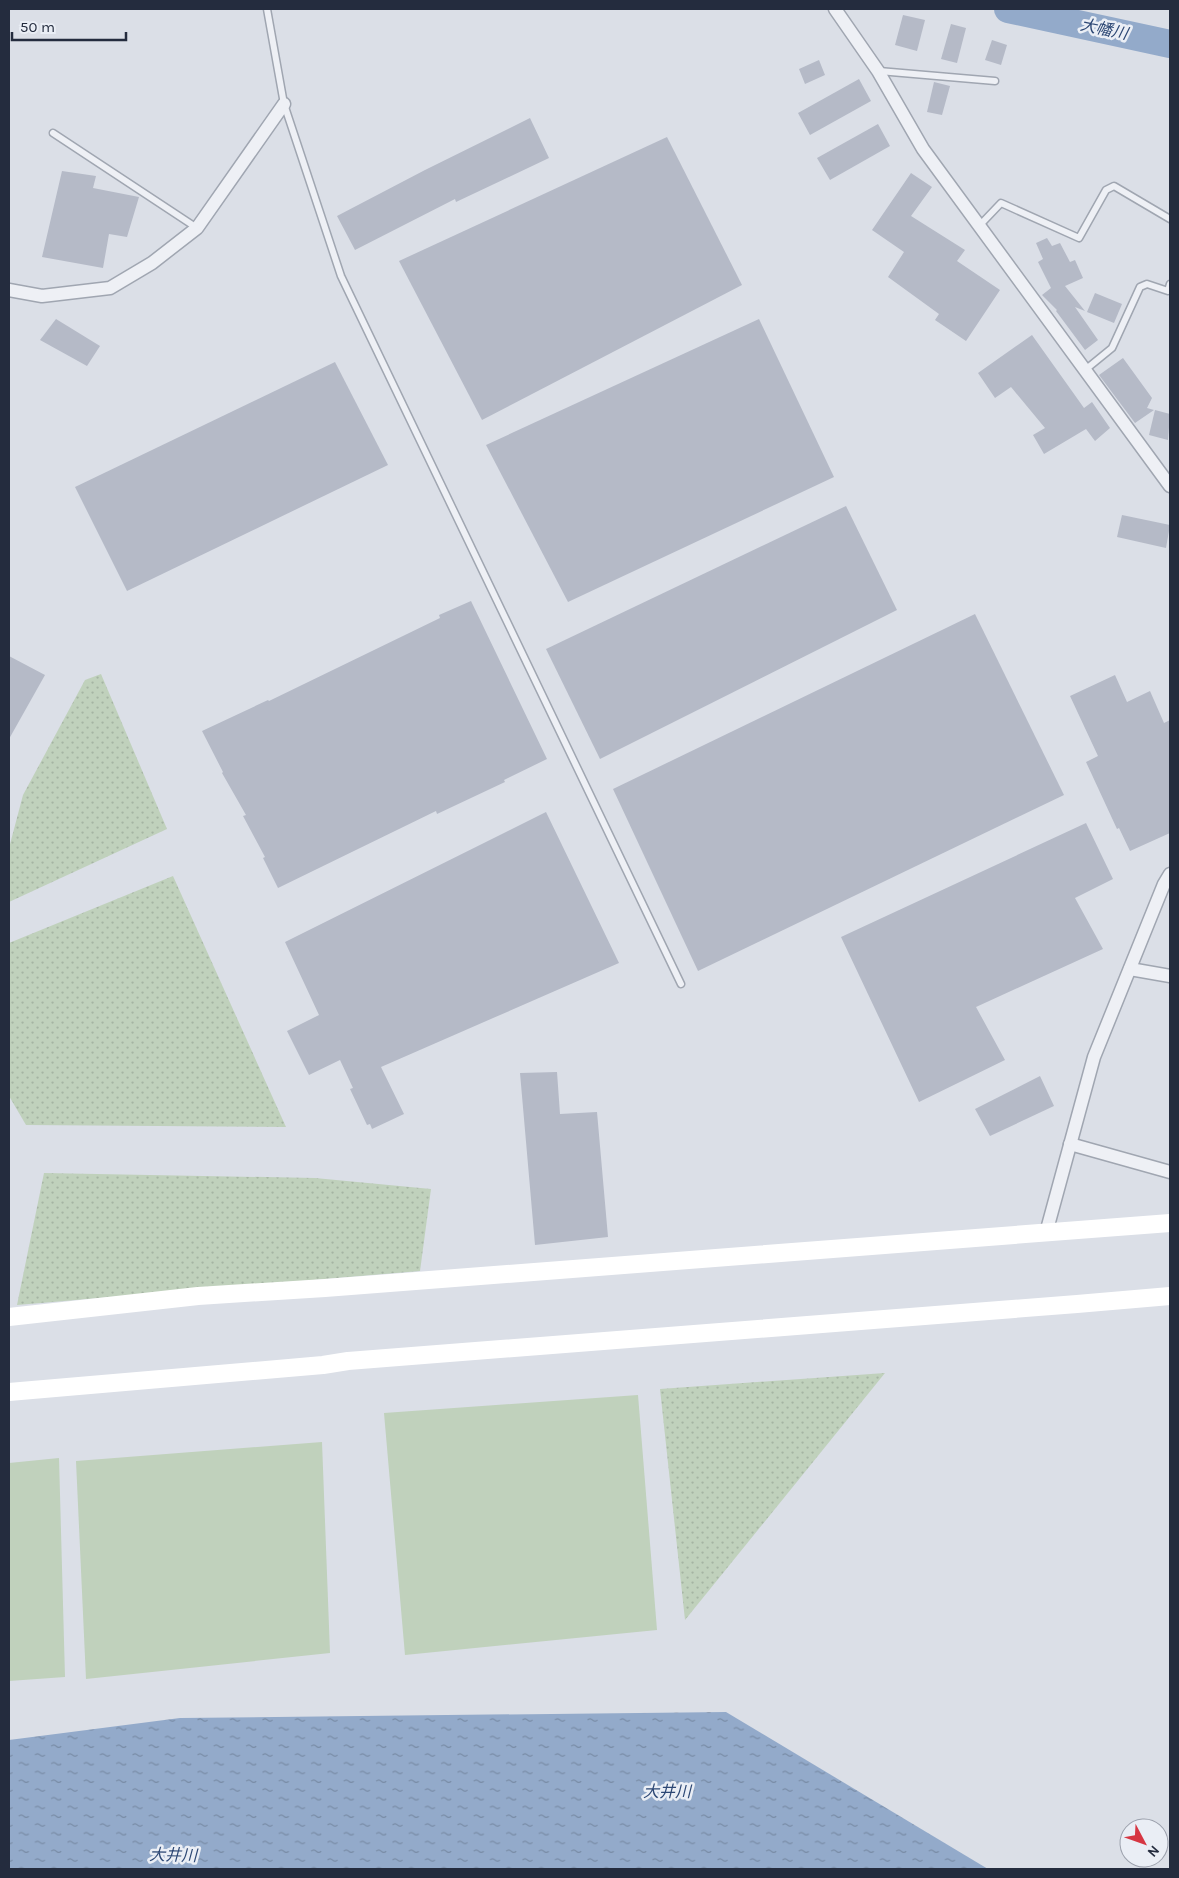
<svg xmlns="http://www.w3.org/2000/svg" width="1179" height="1878" font-family="Karla,'Noto Sans JP',sans-serif">
  <style>
    .grass { fill: url(#grass-dots) }
    .pitch { fill: #c0d1bc }
    .water { fill: url(#water-ripples) }
    .lines { fill: none; stroke-linecap: round; stroke-linejoin: round }
    .river { stroke: #93aaca; stroke-width: 28 }
    .building { fill: #b5bac7 }
    .lane-casing { stroke: #a0a6b1; stroke-width: 9 }
    .street-casing { stroke: #a0a6b1; stroke-width: 15 }
    .lane { stroke: #eef0f5; stroke-width: 6 }
    .street { stroke: #eef0f5; stroke-width: 12 }
    .secondary { stroke: #fff; stroke-width: 18 }
    .labels { text-anchor: middle; dominant-baseline: central; stroke-width: 5; stroke-linejoin: round; paint-order: stroke }
    .water-label { font-size: 16px; font-style: italic; fill: #2c4774; stroke: #eaeef5 }
  </style>
  <defs>
    <pattern id="grass-dots" width="8" height="8" patternUnits="userSpaceOnUse" patternTransform="scale(1.25)"><rect width="8" height="8" fill="#c0d1bc"/><path d="M2 2h.1M6 6h.1" fill="none" stroke="#a5b4a3" stroke-width="1.8" stroke-linecap="round"/></pattern>
    <pattern id="water-ripples" width="26" height="14" patternUnits="userSpaceOnUse" patternTransform="scale(1.25)"><rect width="26" height="14" fill="#93aaca"/><path d="M2 4q2-2 4 0t4 0M15 11q2-2 4 0t4 0" fill="none" stroke="#788ba5"/></pattern>
  </defs>
  <rect width="100%" height="100%" fill="#dbdfe7"/>
  <g class="grass">
    <path d="M101 674 167 829 9 902V848L23 795 85 680Z"/>
    <path d="M173 876 286 1127 26 1125 9 1096V943Z"/>
    <path d="M44 1173 315 1178 431 1189 420 1271 17 1305Z"/>
    <path d="M885 1373 685 1620 660 1389Z"/>
  </g>
  <g class="pitch">
    <path d="M638 1395 657 1630 405 1655 384 1413Z"/>
    <path d="M322 1442 330 1653 86 1679 76 1461Z"/>
    <path d="M59 1458 65 1677 9 1681V1463Z"/>
  </g>
  <path class="water" d="M726 1712 988 1869H9V1740L180 1718Z"/>
  <g class="lines">
    <path class="river" d="M1008 9 1170 44"/>
  </g>
  <g class="building">
    <path d="M903 15 925 20 917 51 895 45Z"/>
    <path d="M951 24 966 28 957 63 941 59Z"/>
    <path d="M992 40 1007 45 1001 65 985 60Z"/>
    <path d="M819 60 825 75 805 84 799 69Z"/>
    <path d="M859 79 871 101 810 135 798 113Z"/>
    <path d="M934 82 950 86 942 115 927 112Z"/>
    <path d="M530 118 549 158 456 202 455 199 355 250 337 216 425 170Z"/>
    <path d="M878 124 890 146 830 180 817 158Z"/>
    <path d="M667 137 742 285 482 420 399 261Z"/>
    <path d="M62 171 96 176 93 188 139 197 127 237 109 234 103 268 42 257Z"/>
    <path d="M911 173 932 187 911 216 965 250 957 261 1000 290 966 341 935 320 939 314 888 277 904 252 872 230Z"/>
    <path d="M1047 238 1052 246 1060 243 1070 262 1075 260 1083 278 1065 286 1085 311 1075 307 1098 340 1085 350 1056 311 1057 310 1042 295 1051 288 1038 262 1043 259 1036 243Z"/>
    <path d="M1095 293 1122 304 1114 323 1087 312Z"/>
    <path d="M56 319 100 346 87 366 40 340Z"/>
    <path d="M759 319 834 477 568 602 486 445Z"/>
    <path d="M1032 335 1084 408 1092 402 1110 428 1095 441 1086 429 1044 454 1033 435 1045 428 1011 387 995 398 978 373Z"/>
    <path d="M1123 358 1152 398 1147 408 1154 410 1135 423 1099 375Z"/>
    <path d="M335 362 388 465 127 591 75 487Z"/>
    <path d="M1155 410 1170 414 1168 440 1149 435Z"/>
    <path d="M846 506 897 610 600 759 546 649Z"/>
    <path d="M1122 515 1170 525 1166 548 1117 537Z"/>
    <path d="M471 601 547 759 504 780 505 782 437 814 436 811 278 888 263 858 265 857 243 816 246 815 222 773 223 772 202 731 268 700 269 701 440 618 439 615Z"/>
    <path d="M975 614 1064 795 698 971 613 789Z"/>
    <path d="M9 656 45 675 9 739Z"/>
    <path d="M1115 675 1127 702 1150 691 1164 723 1170 720V833L1130 851 1119 828 1117 829 1086 762 1098 756 1070 696Z"/>
    <path d="M546 812 619 963 381 1067 404 1114 372 1129 370 1124 367 1125 350 1089 353 1088 340 1060 309 1075 287 1031 319 1015 285 942Z"/>
    <path d="M1086 823 1113 879 1075 898 1103 949 976 1007 1005 1060 919 1102 841 937Z"/>
    <path d="M557 1072 560 1114 597 1112 608 1237 535 1245 520 1073Z"/>
    <path d="M1040 1076 1054 1106 990 1136 975 1109Z"/>
  </g>
  <g class="lines">
    <defs>
      <g id="lane">
        <path d="M267 9 284 104 341 276 681 984"/>
        <path d="M879 71 995 81"/>
        <path d="M53 133 197 228"/>
        <path d="M980 225 1001 203 1079 238 1106 190 1114 186 1170 219"/>
        <path d="M1085 370 1112 348 1140 287 1147 284 1168 291 1170 284"/>
      </g>
      <g id="street">
        <path d="M835 9 878 71 923 149 1170 486"/>
        <path d="M9 290 42 296 110 288 152 263 197 228 284 104"/>
        <path d="M1130 969 1170 976"/>
        <path d="M1070 1144 1170 1172"/>
        <path d="M1046 1233 1094 1057 1164 884 1170 874"/>
      </g>
    </defs>
    <use href="#lane" class="lane-casing"/>
    <use href="#street" class="street-casing"/>
    <use href="#lane" class="lane"/>
    <use href="#street" class="street"/>
    <g class="secondary">
      <path d="M9 1317 198 1296 325 1288 1170 1223"/>
      <path d="M9 1392 323 1365 348 1361 1077 1304 1170 1296"/>
    </g>
  </g>
  <g class="labels">
    <g class="water-label">
      <text transform="translate(1104 29) rotate(12)">大幡川</text>
      <text x="667" y="1791">大井川</text>
      <text transform="translate(173 1855) rotate(1)">大井川</text>
    </g>
  </g>
  <rect width="1179" height="1878" fill="none" stroke="#242c3e" stroke-width="20"/>
  <g transform="translate(1144 1843) rotate(131)"><circle r="24" fill="#eaeef5" stroke="#9ba0ac"/>
  <path d="M0-4L9 19L0 12L-9 19Z" fill="#d63642"/>
  <text y="-8" font-size="14" font-weight="bold" text-anchor="middle" fill="#242c3e">N</text>
  </g>
  <path d="M12 32v8h114v-8" fill="none" stroke="#242c3e" stroke-width="2.5"/>
  <text x="20" y="32" font-size="15" fill="#242c3e" stroke="#eaeef5" stroke-width="4" paint-order="stroke">50 m</text>
</svg>
